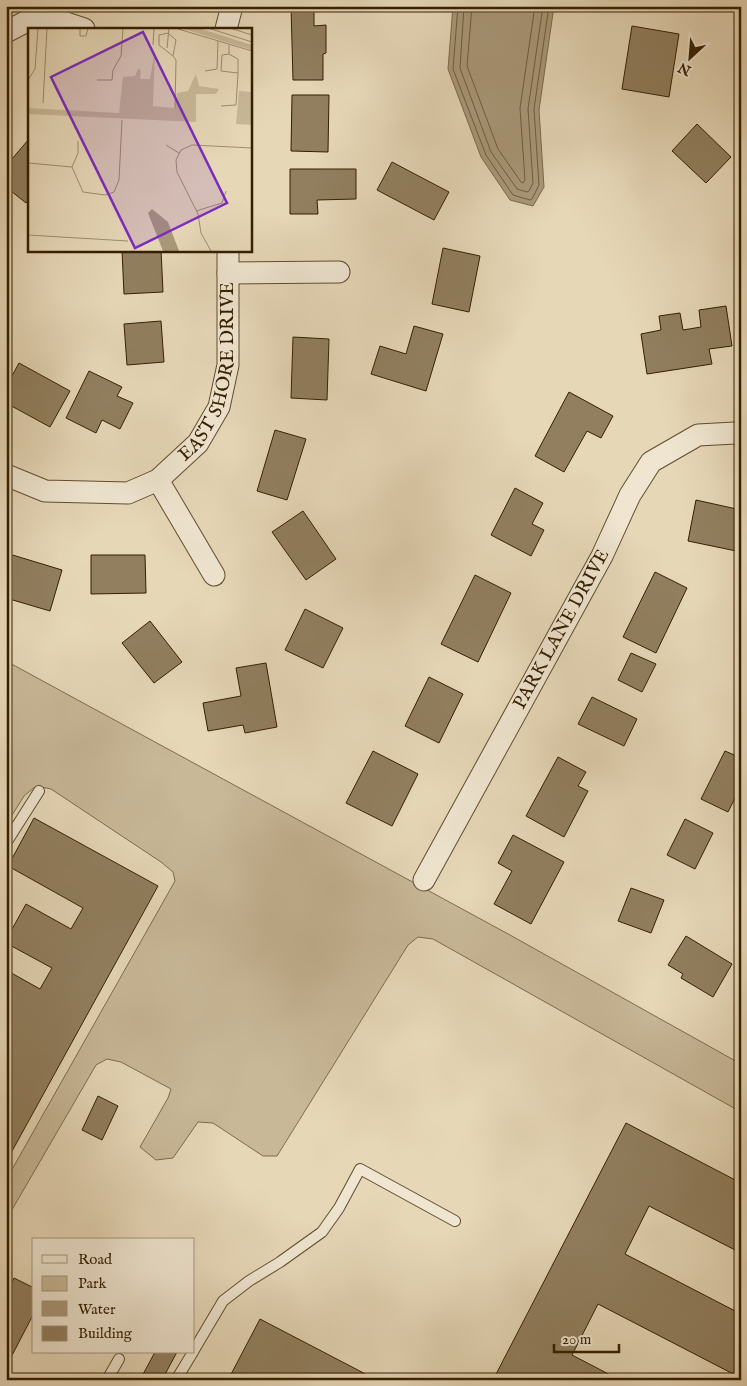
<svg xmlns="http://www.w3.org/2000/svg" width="747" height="1386" font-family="'IM FELL English',serif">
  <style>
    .green { fill: #c8b898; stroke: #7e6c4c }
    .water { fill: #a99879; stroke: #7a6849 }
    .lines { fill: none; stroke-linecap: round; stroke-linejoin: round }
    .shore { stroke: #6e5c3c; stroke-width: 1 }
    .building { fill: #917f5f; stroke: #341f00 }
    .service-casing { stroke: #604d2e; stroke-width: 12 }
    .minor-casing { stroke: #604d2e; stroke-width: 23 }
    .service { stroke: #efe5d0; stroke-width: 10 }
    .minor { stroke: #efe5d0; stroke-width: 21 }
    .labels { text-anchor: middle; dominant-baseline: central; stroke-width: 5; stroke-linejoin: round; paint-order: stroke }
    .street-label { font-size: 19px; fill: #341f00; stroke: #efe5d0 }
    .inset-road { fill: none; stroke: #9f8d6e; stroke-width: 1 }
    .view { fill: #7b2cbf; fill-opacity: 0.15; stroke: #7b2cbf; stroke-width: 2.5 }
    .inset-edge { fill: none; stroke: #341f00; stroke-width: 2.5 }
  </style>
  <rect width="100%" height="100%" fill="#e6d7b7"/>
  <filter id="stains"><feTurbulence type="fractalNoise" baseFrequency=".004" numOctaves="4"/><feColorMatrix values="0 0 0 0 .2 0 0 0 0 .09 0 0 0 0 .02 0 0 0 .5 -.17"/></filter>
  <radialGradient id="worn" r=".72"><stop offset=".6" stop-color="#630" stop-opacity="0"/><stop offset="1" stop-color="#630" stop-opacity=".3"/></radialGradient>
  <path class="green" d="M6 661 510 935 741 1064V1112L433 939 418 937 408 945 277 1156H263L213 1123 198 1122 173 1158 156 1160 140 1147 168 1098 171 1089 121 1062 107 1059 96 1065 6 1220V1180L175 881 173 872 161 862 51 789 36 786 24 796 6 825Z"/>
  <path class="water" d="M453 6H554L539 110 544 187 533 206 510 200 481 157 448 69Z"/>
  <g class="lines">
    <g class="shore">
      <path d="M458 6 453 69 486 155 513 195 530 200 532 199 539 185 534 109 549 6"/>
      <path d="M464 6 460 68 491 152 517 189 527 192 529 191 533 183 528 109 543 6"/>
      <path d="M472 6 467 66 498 149 521 182 523 183 525 180 520 108 535 6"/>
    </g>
  </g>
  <g class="building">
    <path d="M291 6H314V26L326 25V53L323 54V80H293Z"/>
    <path d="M632 26 679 34 669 97 622 89Z"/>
    <path d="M292 95H329L328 152 291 151Z"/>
    <path d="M697 124 731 157 706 183 672 151Z"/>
    <path d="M29 139V199L26 203 6 187V166Z"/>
    <path d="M392 162 449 192 434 220 377 190Z"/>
    <path d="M290 169H356V199L317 200 318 214H290Z"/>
    <path d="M443 248 480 256 469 312 432 304Z"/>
    <path d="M122 250H161L163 292 124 294Z"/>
    <path d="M726 306 732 346 709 349 712 364 647 374 641 334 661 330 659 316 680 313 683 330 701 327 699 310Z"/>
    <path d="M161 321 164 362 127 365 124 324Z"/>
    <path d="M414 326 443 334 426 391 371 374 380 346 406 354Z"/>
    <path d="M293 337 329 339 327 400 291 398Z"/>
    <path d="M19 363 70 391 50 427 6 403V387Z"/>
    <path d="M89 371 122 387 117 396 133 403 120 429 102 420 96 433 66 418Z"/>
    <path d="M569 392 613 416 601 438 587 431 564 472 535 456Z"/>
    <path d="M275 430 306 439 287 500 257 491Z"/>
    <path d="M515 488 543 503 532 524 544 530 531 556 491 535Z"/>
    <path d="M696 500 741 510V552L688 541Z"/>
    <path d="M303 511 336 559 306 580 272 532Z"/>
    <path d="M6 553 62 570 50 611 6 598Z"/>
    <path d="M91 555H145L146 593 91 594Z"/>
    <path d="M655 572 687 588 656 653 623 637Z"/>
    <path d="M475 575 511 593 478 662 441 644Z"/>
    <path d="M305 609 343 628 323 668 285 650Z"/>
    <path d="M150 621 182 662 154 683 122 643Z"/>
    <path d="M631 653 656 664 642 692 618 680Z"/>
    <path d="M266 663 277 727 245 733 243 725 208 731 203 703 241 696 236 668Z"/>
    <path d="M429 677 463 694 439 743 405 726Z"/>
    <path d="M592 697 637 719 624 746 578 724Z"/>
    <path d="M373 751 418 774 392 826 346 803Z"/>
    <path d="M725 751 741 758V786L728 812 701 799Z"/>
    <path d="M558 757 586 772 578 786 588 791 564 837 526 816Z"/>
    <path d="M34 818 158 886 6 1162V1039L9 1034 6 1033V970L40 989 52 968 6 943V940L26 904 71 929 83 908 8 866Z"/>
    <path d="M685 819 713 833 695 869 667 855Z"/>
    <path d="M513 835 564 862 531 924 494 904 512 871 498 863Z"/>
    <path d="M631 888 664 900 651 933 618 921Z"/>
    <path d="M686 936 732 964 713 997 681 978 683 974 668 965Z"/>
    <path d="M98 1096 118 1106 102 1140 82 1130Z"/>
    <path d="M626 1123 741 1183V1253L649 1206 625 1254 741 1314V1378L598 1304 572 1355 620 1380H493Z"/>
    <path d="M14 1278 34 1288V1313L7 1365 6 1294Z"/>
    <path d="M260 1319 377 1380H228Z"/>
    <path d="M155 1352H177L162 1380H140Z"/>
  </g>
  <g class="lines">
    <defs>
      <g id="service">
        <path d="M6 843 39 791"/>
        <path d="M194 1350 223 1301 249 1281 280 1262 322 1232 339 1208 360 1169 455 1221"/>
        <path d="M107 1380 119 1359"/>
        <path d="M176 1380 193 1352"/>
      </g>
      <g id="minor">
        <path d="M226 29 232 6"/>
        <path d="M6 32 31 19 51 18 84 29"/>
        <path d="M228 273 339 272"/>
        <path id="s1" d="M6 475 45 491 128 493 158 480 198 443 219 407 228 365V250"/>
        <path d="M158 480 214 575"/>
        <path id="s2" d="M424 880 602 556 630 495 651 462 698 435 735 433 741 435"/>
      </g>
    </defs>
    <use href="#service" class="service-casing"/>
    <use href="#minor" class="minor-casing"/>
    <use href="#service" class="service"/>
    <use href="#minor" class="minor"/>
  </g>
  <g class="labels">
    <g class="street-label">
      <text stroke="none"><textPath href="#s1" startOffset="285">EAST SHORE DRIVE</textPath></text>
      <text stroke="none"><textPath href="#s2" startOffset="286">PARK LANE DRIVE</textPath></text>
    </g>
  </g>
  <g transform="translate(28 28)">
    <rect width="224" height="224" fill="#e6d7b7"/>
    <path d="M153 0H170L224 17V22ZM127 22 125 78 147 80 149 65 160 63 168 46 171 58 191 61 188 66H168V94L0 86V80L91 85 95 49 107 48 110 41 113 42 112 51H122ZM211 63 224 64V97L208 96Z" fill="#c8b898"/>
    <path d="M124 181 140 194 151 223H135L120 185Z" fill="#a99879"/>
    <path class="inset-road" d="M52 0V8H58L60 0M147 0 224 23M180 0 224 14M202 0 224 7M140 5 148 12 145 28 131 17V7ZM125 17 126 0M139 20 141 0M201 26 210 31V45M145 28 148 32 147 80M177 43 189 41 190 13M0 52 7 41 10 0M69 52H84L85 42 93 28 95 0M15 75 19 0M193 78 208 77 210 45 193 43 194 27 201 26V17M138 117 151 125M0 135 44 139M44 139 55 164 77 167 86 164 91 152 94 92M44 139 50 125V113M168 183 194 175 198 163M0 207 100 213M183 223 173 205 170 186 149 144 148 132 153 122 164 117 224 120"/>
    <path class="view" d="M115 4 199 175 107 220 23 49Z"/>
    <rect width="224" height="224" class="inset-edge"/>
  </g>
  <rect width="747" height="1386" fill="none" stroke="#e6d7b7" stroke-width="25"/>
  <rect x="8" y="8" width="732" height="1371" fill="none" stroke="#341f00" stroke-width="2.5"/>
  <rect x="12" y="12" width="722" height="1361" fill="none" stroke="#341f00"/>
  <rect x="32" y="1238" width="162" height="115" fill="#efe5d0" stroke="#a4967d"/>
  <rect x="42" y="1255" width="25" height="8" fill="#efe5d0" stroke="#a4967d"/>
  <text x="78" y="1264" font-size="15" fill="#341f00">Road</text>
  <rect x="42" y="1276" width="25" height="15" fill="#c8b898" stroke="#a4967d"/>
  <text x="78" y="1288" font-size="15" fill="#341f00">Park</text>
  <rect x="42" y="1301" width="25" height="15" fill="#a99879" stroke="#a4967d"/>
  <text x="78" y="1314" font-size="15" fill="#341f00">Water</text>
  <rect x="42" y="1326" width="25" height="15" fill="#917f5f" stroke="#a4967d"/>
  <text x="78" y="1338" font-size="15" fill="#341f00">Building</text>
  <g transform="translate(690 58) rotate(206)" stroke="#efe5d0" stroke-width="4" paint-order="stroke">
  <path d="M0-4L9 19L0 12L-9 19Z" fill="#341f00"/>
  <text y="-8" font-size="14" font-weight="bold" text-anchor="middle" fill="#341f00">N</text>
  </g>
  <path d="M554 1344v8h65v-8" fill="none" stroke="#341f00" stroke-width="2.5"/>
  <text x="562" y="1344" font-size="15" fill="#341f00" stroke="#efe5d0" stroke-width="4" paint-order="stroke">20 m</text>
  <rect width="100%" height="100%" filter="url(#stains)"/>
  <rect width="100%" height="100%" fill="url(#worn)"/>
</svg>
